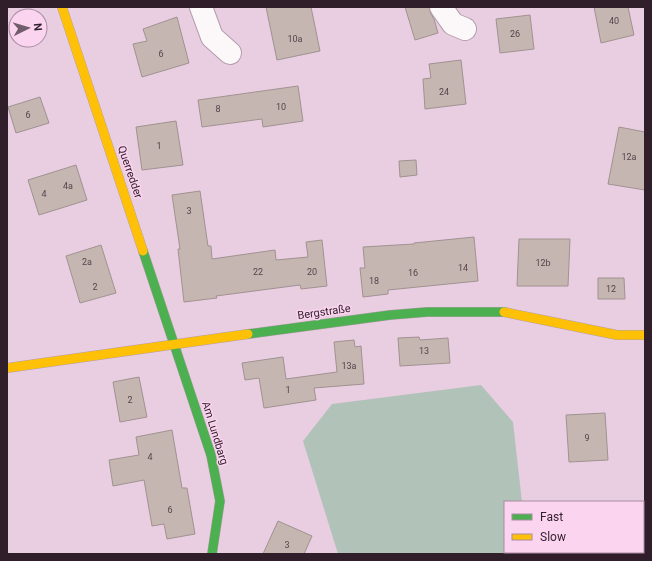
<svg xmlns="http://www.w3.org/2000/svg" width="652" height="561" font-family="Roboto,sans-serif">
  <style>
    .green { fill: #b1c2b9 }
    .building { fill: #c5b6b1; stroke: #a09291 }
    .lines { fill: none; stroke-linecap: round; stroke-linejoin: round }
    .street-casing { stroke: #b39eac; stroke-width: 24 }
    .fast-casing { stroke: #b39eac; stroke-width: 10 }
    .slow-casing { stroke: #b39eac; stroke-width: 10 }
    .street { stroke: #fcf8fa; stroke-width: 22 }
    .fast { stroke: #4caf50; stroke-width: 9 }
    .slow { stroke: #ffc107; stroke-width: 9 }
    .labels { text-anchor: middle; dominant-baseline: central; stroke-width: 3; stroke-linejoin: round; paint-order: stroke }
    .number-label { font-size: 9px; fill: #55444c }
    .street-label { font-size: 11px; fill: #301e2b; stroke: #fbd4ef }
  </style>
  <rect width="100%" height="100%" fill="#e9cee1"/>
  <path class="green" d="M481 385 513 422 522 502H505V552H643V512H645V554H338L303 441 332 404Z"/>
  <g class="building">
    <path d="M266 7H311L320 51 277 60Z"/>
    <path d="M405 7H429L431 14 434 19 438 33 415 40Z"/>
    <path d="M594 7H628L634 35 601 43Z"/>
    <path d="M530 15 534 49 500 53 496 19Z"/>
    <path d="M177 17 189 63 142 77 133 44 147 41 143 29Z"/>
    <path d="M461 60 466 104 425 109 423 79 431 78 429 64Z"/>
    <path d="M298 86 303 121 263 127 262 119 202 127 198 100Z"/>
    <path d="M40 97 49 123 16 133 8 107Z"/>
    <path d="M176 121 183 165 142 170 136 127Z"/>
    <path d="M619 127 645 132V190L608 184Z"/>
    <path d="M416 160 417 175 400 177 399 161Z"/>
    <path d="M76 165 87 200 39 215 28 180Z"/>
    <path d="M200 191 208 246H211L212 259 275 250 276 260 308 257 306 242 322 240 327 286 301 289 300 285 216 296 217 298 184 302 178 249H180L172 195Z"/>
    <path d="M474 237 478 281 388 290V294L363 297 360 268H365L363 247 414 244V243Z"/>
    <path d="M519 239H570L568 286H517Z"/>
    <path d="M101 245 116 293 80 303 66 256Z"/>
    <path d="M598 278H624L625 299H598Z"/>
    <path d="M419 337 420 340 448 338 450 363 400 366 398 338Z"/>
    <path d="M354 340 355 347 361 346 364 384 314 388 316 400 264 408 259 378 245 380 242 363 283 357 286 379 337 372 334 342Z"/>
    <path d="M139 377 147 417 120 422 113 382Z"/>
    <path d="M605 413 608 460 569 462 566 415Z"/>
    <path d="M172 430 182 488H187L195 534 167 539 164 524 152 526 144 480 113 486 109 460 139 455 136 437Z"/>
    <path d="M278 521 312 536 304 554H263Z"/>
  </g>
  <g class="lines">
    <defs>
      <g id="street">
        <path d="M201 7 212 37 230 53"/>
        <path d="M441 7 453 24 465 29"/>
      </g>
      <g id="fast">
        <path d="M143 251 211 455 220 501 212 554"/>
        <path d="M248 334 390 315 427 312H504"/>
      </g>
      <g id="slow">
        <path d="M62 7 143 251"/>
        <path d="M504 312 617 335H645"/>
        <path d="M7 368 248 334"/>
      </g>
    </defs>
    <use href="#street" class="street-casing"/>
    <use href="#fast" class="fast-casing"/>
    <use href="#slow" class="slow-casing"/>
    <use href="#street" class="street"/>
    <use href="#fast" class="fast"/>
    <use href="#slow" class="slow"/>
  </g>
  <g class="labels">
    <g class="number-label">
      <text x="614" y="21">40</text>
      <text x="515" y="34">26</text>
      <text x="295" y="39">10a</text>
      <text x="161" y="54">6</text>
      <text x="444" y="92">24</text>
      <text x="281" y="107">10</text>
      <text x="218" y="109">8</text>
      <text x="28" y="115">6</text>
      <text x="159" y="146">1</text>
      <text x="629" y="157">12a</text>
      <text x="68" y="186">4a</text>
      <text x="44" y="194">4</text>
      <text x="189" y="211">3</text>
      <text x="87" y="262">2a</text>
      <text x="543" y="263">12b</text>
      <text x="463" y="268">14</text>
      <text x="258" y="272">22</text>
      <text x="312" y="272">20</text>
      <text x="413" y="273">16</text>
      <text x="374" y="281">18</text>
      <text x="95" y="287">2</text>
      <text x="611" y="289">12</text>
      <text x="424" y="351">13</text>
      <text x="349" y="366">13a</text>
      <text x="288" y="390">1</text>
      <text x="130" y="400">2</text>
      <text x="587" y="438">9</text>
      <text x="150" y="457">4</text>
      <text x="170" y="510">6</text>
      <text x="287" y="545">3</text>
    </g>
    <g class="street-label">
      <text transform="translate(130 172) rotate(71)">Querredder</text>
      <text transform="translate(324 312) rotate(-8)">Bergstraße</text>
      <text transform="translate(215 433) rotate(73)">Am Lundbarg</text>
    </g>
  </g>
  <rect width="652" height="561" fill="none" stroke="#301e2b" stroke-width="16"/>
  <rect x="504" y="501" width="140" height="52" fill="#fbd4ef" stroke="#aa8ba1"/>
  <rect x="512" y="514" width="20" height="6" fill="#4caf50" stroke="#aa8ba1"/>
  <text x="540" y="521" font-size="12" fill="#301e2b">Fast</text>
  <rect x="512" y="534" width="20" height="6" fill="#ffc107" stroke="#aa8ba1"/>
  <text x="540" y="541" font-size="12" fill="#301e2b">Slow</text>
  <g transform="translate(28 28) rotate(85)"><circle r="19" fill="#fbd4ef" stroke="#aa8ba1"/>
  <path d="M0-3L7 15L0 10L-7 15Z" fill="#715c6b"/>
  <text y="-6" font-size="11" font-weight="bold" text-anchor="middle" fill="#301e2b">N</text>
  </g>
</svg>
